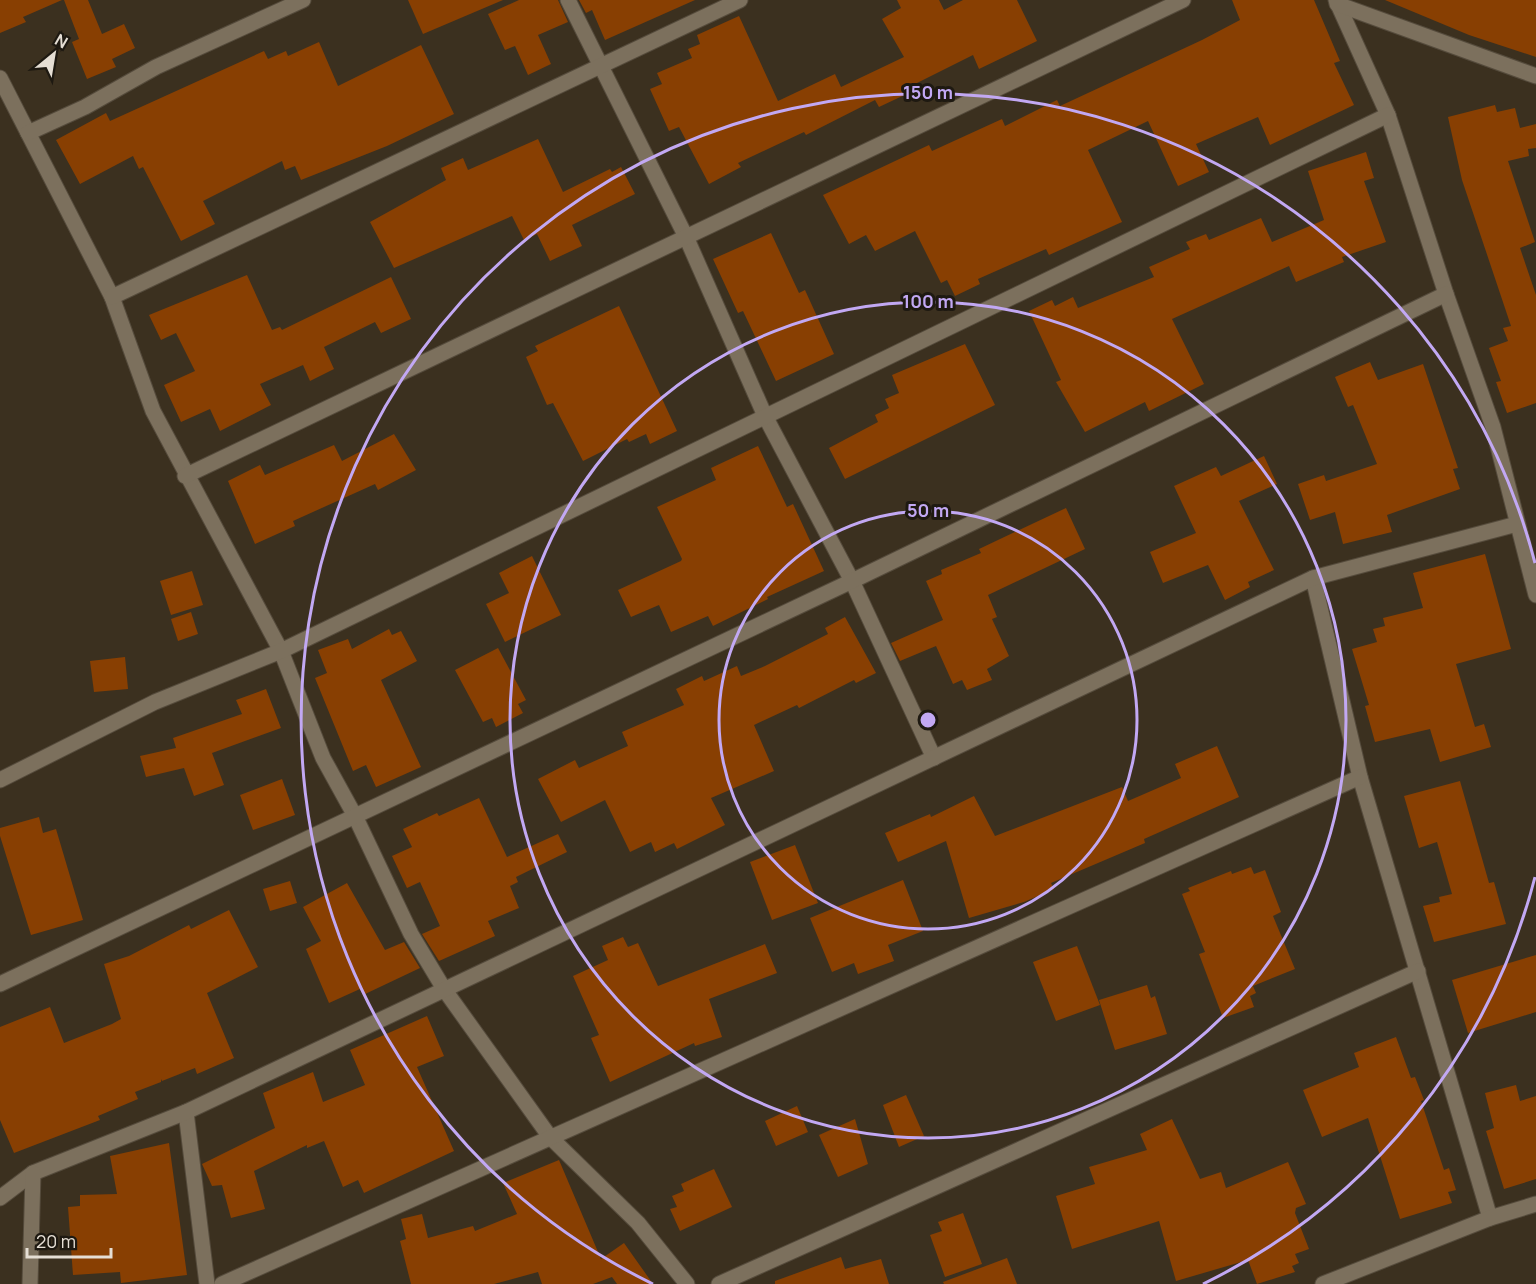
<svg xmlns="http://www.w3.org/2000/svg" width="1536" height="1284" font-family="Manrope,sans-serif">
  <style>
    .building { fill: #883f02 }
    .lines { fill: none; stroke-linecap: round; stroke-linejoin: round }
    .minor-casing { stroke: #554b3c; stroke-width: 17 }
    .minor { stroke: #7c705d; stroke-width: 15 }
    .ring { fill: none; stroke: #c2a8f3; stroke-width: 3 }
    .centre { fill: #c2a8f3; stroke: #1e1911; stroke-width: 3 }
    .ring-label { font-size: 18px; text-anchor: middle; font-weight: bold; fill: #c2a8f3; stroke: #1e1911; stroke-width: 6; stroke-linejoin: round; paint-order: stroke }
  </style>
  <rect width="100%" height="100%" fill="#3b301f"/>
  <g class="building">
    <path d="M0 0H62L23 17 26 22 0 33Z"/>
    <path d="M64 0H88L102 34 124 24 135 48 112 59 116 67 87 79 72 42 79 39Z"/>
    <path d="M408 0H503L423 34Z"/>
    <path d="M519 0H558L568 22 538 35 551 64 528 75 515 46 505 50 488 14Z"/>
    <path d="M579 0H695L605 40 592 10 586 13Z"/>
    <path d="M897 0H939L944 10 963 0H1017L1037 41 979 69 973 55 911 86 913 91 879 107 875 100 806 135 804 132 738 163 741 167 709 184 679 127 669 131 650 89 662 84 657 73 692 58 688 49 700 44 697 35 739 16 778 101 835 74 841 87 904 57 882 19 901 8Z"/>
    <path d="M1232 0H1314L1340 61 1334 63 1354 105 1270 145 1258 117 1196 144 1209 172 1178 186 1148 121 1088 150 1122 222 1049 255 1046 249 978 279 980 284 955 296 947 280 941 283 915 231 875 251 866 235 849 244 823 195 929 145 932 151 1002 119 1005 126 1057 100 1060 106 1202 40 1240 20Z"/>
    <path d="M1385 0H1536V57L1469 35Z"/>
    <path d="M319 42 338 86 421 45 454 114 387 146 301 180 295 166 285 170 282 161 203 201 215 224 181 241 143 167 139 169 133 156 80 184 56 140 106 113 110 121 264 51 268 59 286 51 288 56Z"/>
    <path d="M1495 105 1497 112 1515 108 1520 128 1536 124V148L1528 149 1529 156 1508 161 1535 242 1520 248 1536 295V403L1507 413 1496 382 1501 381 1489 348 1508 341 1503 328 1511 326 1462 180 1448 117Z"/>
    <path d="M538 139 563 192 610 169 612 172 621 167 635 194 572 225 582 246 550 261 537 234 524 240 512 216 394 268 370 222 446 180 441 168 463 158 468 170Z"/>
    <path d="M1366 152 1374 178 1364 181 1386 242 1342 257 1344 262 1296 282 1289 266 1172 319 1204 384 1149 411 1145 402 1085 432 1056 382 1061 380 1029 311 1052 300 1055 306 1073 297 1078 308 1154 277 1149 267 1190 249 1186 242 1206 234 1209 240 1261 218 1272 242 1324 220 1308 171Z"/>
    <path d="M771 233 799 293 805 290 834 354 776 381 743 311 738 313 713 259Z"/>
    <path d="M247 275 272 330 280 327 282 330 391 277 411 319 381 333 375 322 324 347 334 369 310 381 303 365 260 384 271 405 220 431 210 409 181 422 164 385 195 371 176 333 161 340 149 315Z"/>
    <path d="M619 306 677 431 650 444 646 434 629 442 627 439 583 461 553 403 547 405 526 357 538 351 535 346Z"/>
    <path d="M965 344 995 405 845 479 829 448 878 422 875 415 889 408 885 399 899 393 892 375Z"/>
    <path d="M1370 362 1378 380 1423 364 1458 468 1453 469 1460 489 1387 515 1392 532 1343 544 1335 512 1310 520 1298 484 1324 475 1326 481 1377 464 1353 405 1348 407 1335 377Z"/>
    <path d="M394 434 416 470 378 490 375 484 293 521 295 526 255 544 228 481 260 465 265 475 334 445 342 461Z"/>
    <path d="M758 446 787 507 793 504 824 571 767 597 768 599 713 626 708 616 671 632 659 605 631 617 618 590 681 561 682 559 657 507 716 480 711 468Z"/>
    <path d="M1264 456 1277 484 1239 501 1274 570 1248 582 1250 587 1225 600 1208 565 1163 583 1150 552 1196 533 1174 486 1216 467 1221 476Z"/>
    <path d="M1066 508 1085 549 988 595 997 617 992 619 1009 656 987 669 992 680 967 690 962 680 953 684 936 646 900 661 891 643 943 620 926 581 942 574 941 570 981 553 979 549Z"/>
    <path d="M1485 554 1511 649 1456 664 1475 727 1484 724 1491 747 1440 762 1430 729 1375 742 1365 706 1369 705 1352 649 1377 642 1373 629 1385 626 1383 618 1423 608 1413 573Z"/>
    <path d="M532 556 561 615 505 642 486 604 509 593 499 573Z"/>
    <path d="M192 571 203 605 171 615 160 581Z"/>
    <path d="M191 612 198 634 178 641 171 619Z"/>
    <path d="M845 617 876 673 856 683 854 680 799 708 797 705 754 725 774 771 711 798 725 825 677 849 674 843 655 852 651 842 630 852 605 800 561 822 538 779 575 760 579 768 628 746 622 732 684 705 676 689 702 676 704 681 737 666 741 676 765 666 828 634 825 628Z"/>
    <path d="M389 629 392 635 401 631 417 661 381 680 421 767 376 787 366 765 353 771 315 678 327 673 318 650 348 639 352 649Z"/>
    <path d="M498 648 526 700 518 704 523 713 496 727 492 718 483 722 455 670Z"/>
    <path d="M125 657 128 689 94 692 90 661Z"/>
    <path d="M266 689 281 728 212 753 224 785 194 796 184 768 146 777 140 756 176 748 173 738 242 714 236 700Z"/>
    <path d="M1217 746 1239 797 1144 839 1145 843 1051 883 1054 889 1024 902 969 918 946 841 898 862 885 833 930 814 931 817 974 796 995 836 1122 787 1128 801 1181 778 1175 764Z"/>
    <path d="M282 779 295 815 253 830 240 795Z"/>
    <path d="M1460 781 1489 883 1494 882 1506 924 1434 942 1423 906 1440 902 1439 897 1452 894 1437 842 1419 848 1404 796Z"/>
    <path d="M479 798 507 857 558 834 567 852 516 877 518 882 510 886 519 908 488 921 495 936 439 961 422 934 440 926 420 882 407 888 392 856 412 847 403 829 437 813 439 816Z"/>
    <path d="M39 817 43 833 56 829 83 920 31 935 0 836V828Z"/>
    <path d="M795 845 818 903 772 920 750 862Z"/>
    <path d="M1251 867 1254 874 1265 870 1281 912 1273 916 1295 969 1253 986 1256 993 1250 996 1254 1007 1223 1018 1199 954 1205 952 1182 894 1190 891 1188 888 1231 871 1232 874Z"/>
    <path d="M903 880 923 931 888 945 894 961 858 974 854 963 832 972 810 918Z"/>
    <path d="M290 881 297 903 270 911 263 889Z"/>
    <path d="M347 883 385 950 404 942 420 968 363 995 360 989 329 1003 306 949 321 941 303 907Z"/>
    <path d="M229 910 258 967 207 993 234 1058 197 1074 195 1068 162 1081 161 1079V1082L135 1092 138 1099 98 1116 100 1120 14 1153 0 1120V1027L50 1007 64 1043 112 1024 121 1019 104 964 129 956 189 925 191 929Z"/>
    <path d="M623 937 628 947 638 943 658 986 765 944 777 973 709 999 722 1037 695 1046 694 1043 610 1082 591 1038 599 1035 573 976 608 960 602 946Z"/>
    <path d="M1077 946 1100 1005 1056 1021 1033 962Z"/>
    <path d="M1536 955V1012L1468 1033 1452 980Z"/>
    <path d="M1147 985 1151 998 1155 996 1167 1034 1115 1050 1099 1000Z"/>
    <path d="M427 1016 444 1056 417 1067 454 1151 364 1193 358 1180 343 1187 324 1141 307 1148V1145L254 1171 265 1209 231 1218 222 1185 212 1186 202 1164 275 1128 263 1093 313 1072 323 1102 365 1085 350 1050Z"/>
    <path d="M1396 1037 1411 1078 1415 1077 1424 1100 1421 1101 1444 1170 1449 1168 1456 1190 1448 1192 1452 1203 1400 1219 1368 1118 1322 1137 1303 1090 1359 1067 1354 1053Z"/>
    <path d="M1516 1085 1520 1101 1536 1096V1179L1504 1189 1486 1131 1494 1128 1485 1093Z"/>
    <path d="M906 1095 924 1136 899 1147 883 1105Z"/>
    <path d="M797 1106 808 1132 776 1146 765 1121Z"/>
    <path d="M855 1119 868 1164 838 1177 819 1135Z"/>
    <path d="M1172 1119 1200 1179 1221 1172 1226 1188 1288 1162 1306 1204 1296 1208 1295 1213 1309 1249 1295 1254 1299 1263 1292 1266 1295 1272 1257 1284 1248 1260 1176 1281 1159 1221 1072 1249 1056 1196 1095 1184 1089 1167 1147 1150 1140 1134Z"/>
    <path d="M169 1143 187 1275 121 1283 120 1272 73 1275 68 1207 80 1206V1195L117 1194 110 1156Z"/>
    <path d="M559 1160 601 1259 624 1243 653 1284H617L612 1277 593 1284H542L538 1272 494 1284H411L400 1241 406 1239 401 1219 422 1214 428 1238 473 1226 475 1231 517 1214 503 1183Z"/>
    <path d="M714 1169 732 1207 680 1231 670 1209 677 1207 672 1196 684 1191 681 1184Z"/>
    <path d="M963 1213 982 1264 945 1277 930 1235 942 1231 938 1222Z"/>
    <path d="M841 1257 845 1269 881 1259 889 1284H775V1281Z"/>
    <path d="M1007 1258 1017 1284H944L943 1282Z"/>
  </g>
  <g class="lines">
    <defs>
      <g id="minor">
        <path d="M568 0 687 239 765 416 852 581 934 758"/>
        <path d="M1336 0 1388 115 1446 294 1493 427 1536 595"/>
        <path d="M1337 4 1536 76"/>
        <path d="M0 78 112 297 153 411 281 651 323 758 355 816 411 934 444 989 550 1137 638 1223 687 1284"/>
        <path d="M28 133 85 107 156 67 303 0"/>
        <path d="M112 297 740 0"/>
        <path d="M185 476 1183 0"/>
        <path d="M1313 578 1360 777 1490 1218"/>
        <path d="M0 780 155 702 281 651 1388 115"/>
        <path d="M0 984 852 581 1446 294"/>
        <path d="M186 1112 207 1284"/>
        <path d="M0 1198 33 1173 186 1112 1313 578 1517 524"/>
        <path d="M30 1284 33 1173"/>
        <path d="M222 1284 1360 777"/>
        <path d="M719 1284 1418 971"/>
        <path d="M1323 1284 1490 1218 1536 1204"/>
      </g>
    </defs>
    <use href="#minor" class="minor-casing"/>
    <use href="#minor" class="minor"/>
  </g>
  <g class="ring">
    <circle cx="928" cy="720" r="209"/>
    <circle cx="928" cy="720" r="418"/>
    <path d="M1535 877A627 627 0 0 1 1203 1284M653 1284A627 627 0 1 1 1535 563"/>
  </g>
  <circle cx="928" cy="720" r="9" class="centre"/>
  <g class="ring-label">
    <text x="928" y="99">150 m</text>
    <text x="928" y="308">100 m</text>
    <text x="928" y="517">50 m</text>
  </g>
  <g transform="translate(54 54) rotate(30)" stroke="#1e1911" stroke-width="4.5" paint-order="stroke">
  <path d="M0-4.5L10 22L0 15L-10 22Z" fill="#e5ded4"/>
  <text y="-9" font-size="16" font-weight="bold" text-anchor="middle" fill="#e5ded4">N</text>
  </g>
  <path d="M27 1248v9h84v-9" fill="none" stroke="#e5ded4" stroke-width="3"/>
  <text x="36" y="1248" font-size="18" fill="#e5ded4" stroke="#1e1911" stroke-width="4.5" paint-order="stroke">20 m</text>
</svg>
